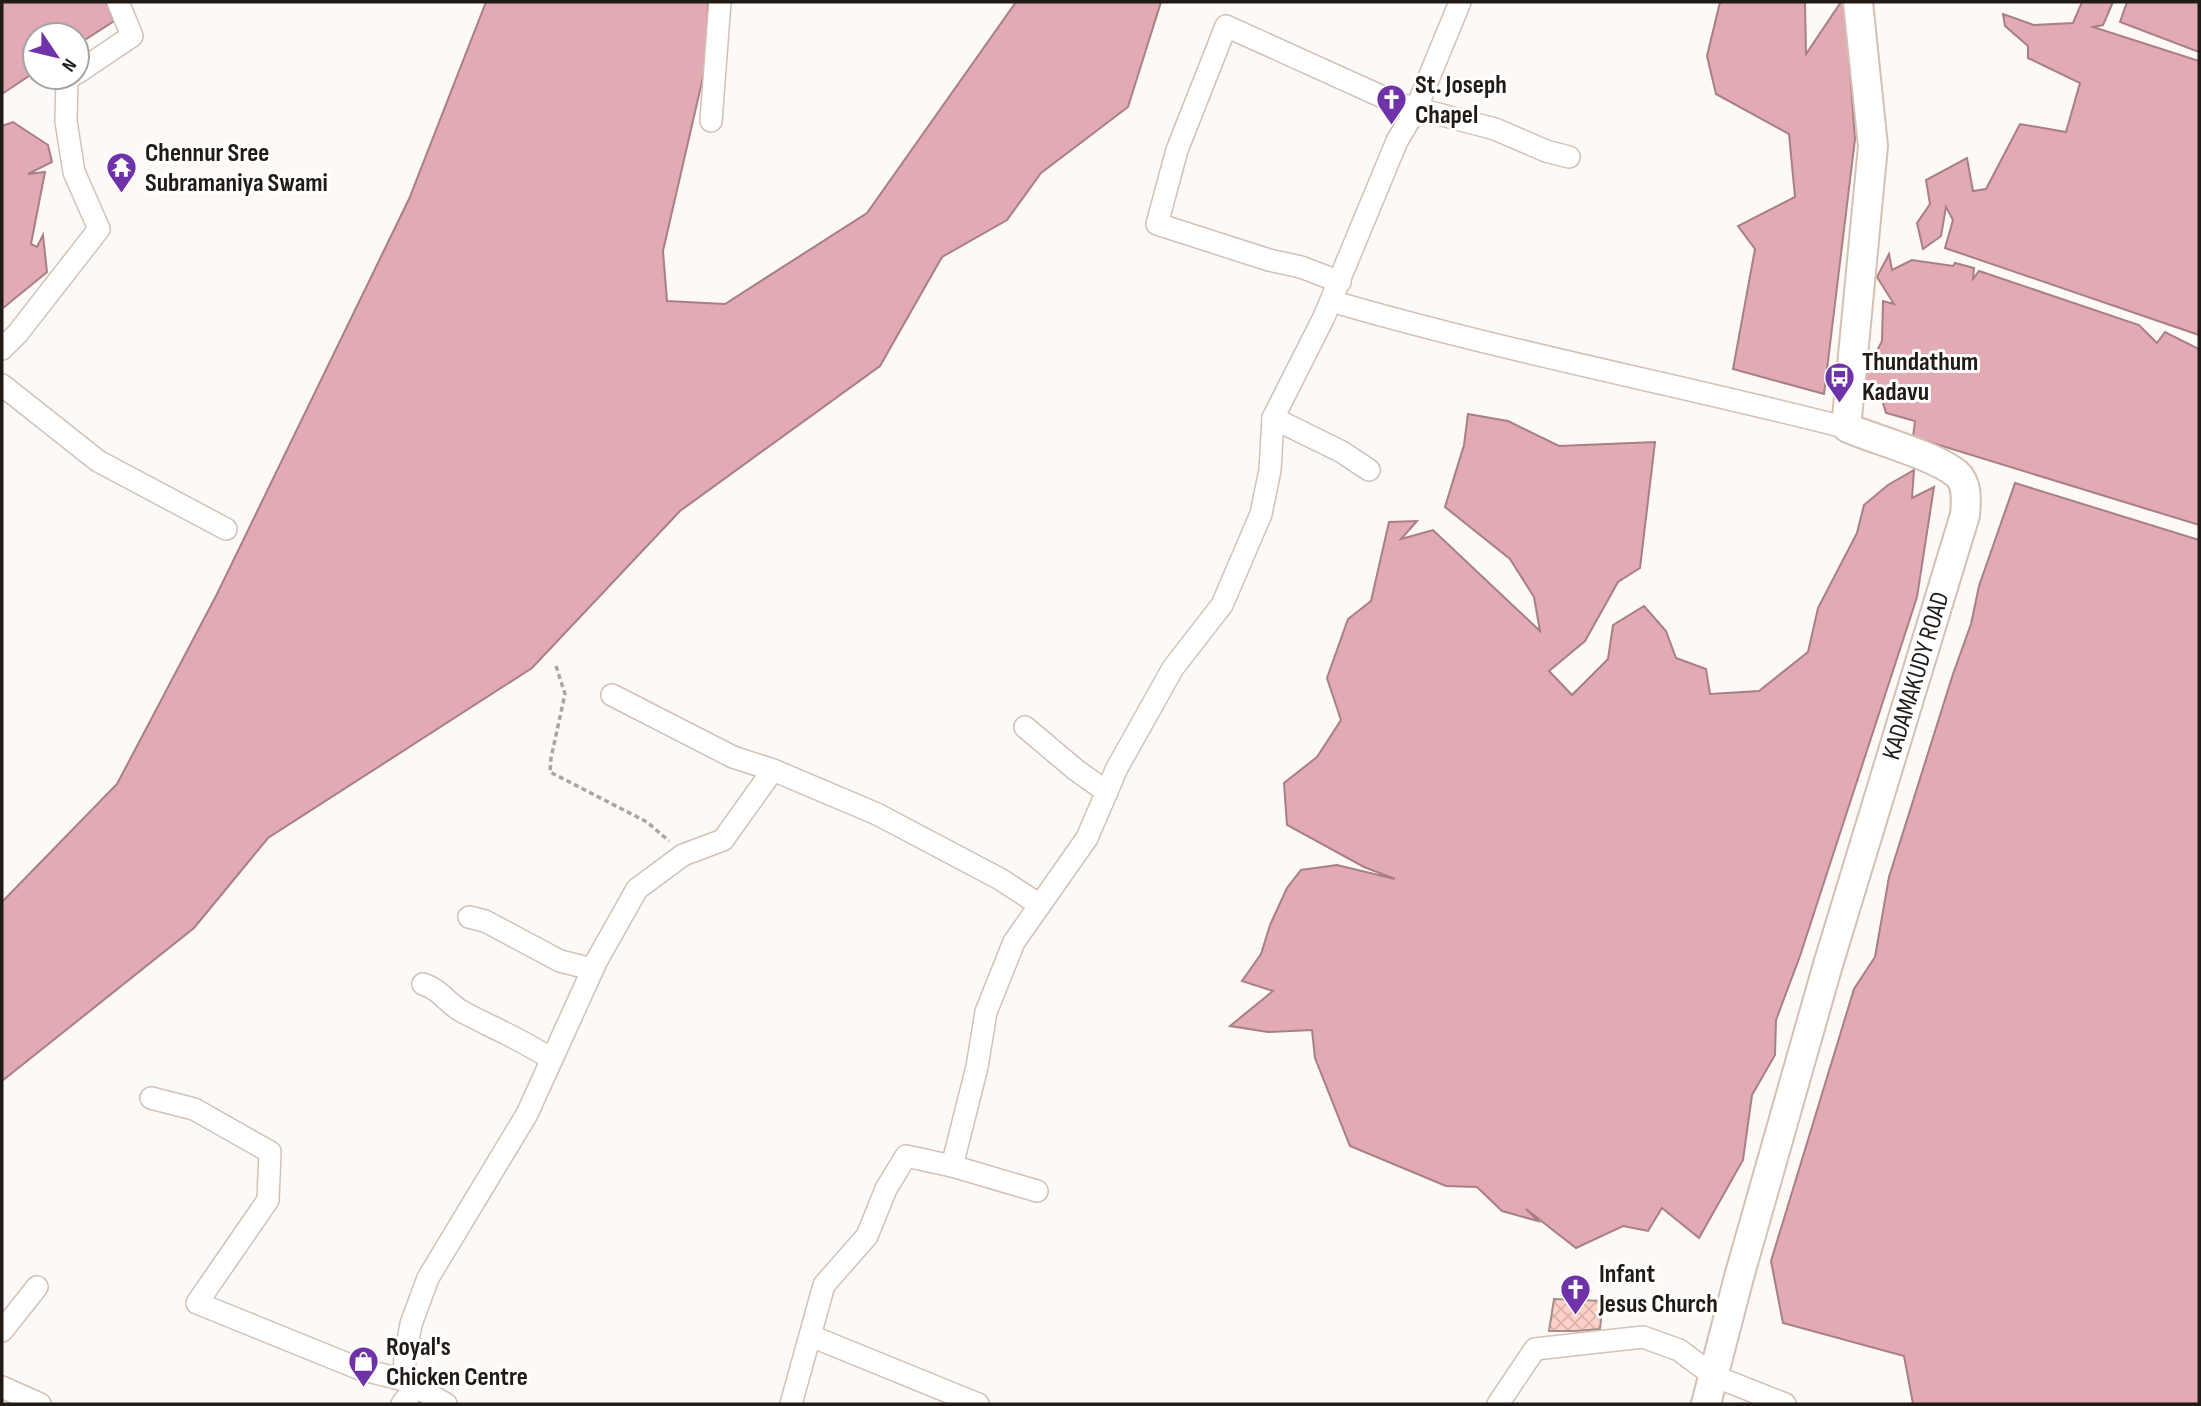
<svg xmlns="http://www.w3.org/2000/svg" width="2201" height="1406" font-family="'Sofia Sans Condensed',sans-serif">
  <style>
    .water { fill: #e2aab2; stroke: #a87f84; stroke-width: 2 }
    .building { fill: url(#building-cross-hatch); stroke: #a48f8b; stroke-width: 2 }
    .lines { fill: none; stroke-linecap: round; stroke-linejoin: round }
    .street-casing { stroke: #d3c1b5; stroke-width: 24 }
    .secondary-casing { stroke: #d3c1b5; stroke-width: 32 }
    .path { stroke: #a9a5a1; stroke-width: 3.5; stroke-dasharray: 5 3.5; stroke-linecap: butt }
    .street { stroke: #fff; stroke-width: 21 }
    .secondary { stroke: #fff; stroke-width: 28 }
    .labels { text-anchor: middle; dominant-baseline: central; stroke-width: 6; stroke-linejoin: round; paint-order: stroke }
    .poi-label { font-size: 26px; font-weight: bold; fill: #211b17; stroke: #fff; text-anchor: start }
    .street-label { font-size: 26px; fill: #211b17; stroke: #fff }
  </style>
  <defs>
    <pattern id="building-cross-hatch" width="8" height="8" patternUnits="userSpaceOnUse" patternTransform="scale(1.75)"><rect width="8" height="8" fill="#fed1c8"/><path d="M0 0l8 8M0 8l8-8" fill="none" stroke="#d9b3ab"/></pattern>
  </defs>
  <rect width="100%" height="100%" fill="#fdf9f6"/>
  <g class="water">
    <path d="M2 2H106L114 21 77 45V35H35V72L2 94Z"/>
    <path d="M486 2H708L707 60 663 251 667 301 725 304 867 213 1016 2H1161L1128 107 1041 173 1007 220 942 257 880 366 680 511 532 668 268 838 194 928 2 1081V902L117 784 217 594 409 199Z"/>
    <path d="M1720 2H1805L1806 54 1841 2H1845L1855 139 1824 394 1733 369 1755 249 1738 226 1795 197 1789 134 1716 94 1707 56Z"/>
    <path d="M2082 2H2113L2103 25 2093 27 2199 61V335L1945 248 1953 220 1946 207 1941 236 1923 249 1917 223 1930 204 1926 180 1967 158 1973 191 1986 189 2020 124 2066 132 2080 83 2028 58V46L2005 26 2003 14 2034 25 2073 23Z"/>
    <path d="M2127 2H2199V52L2120 22Z"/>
    <path d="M13 122 48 145 52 162 28 174 45 172 31 244 37 247 43 235 47 272 2 309V126Z"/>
    <path d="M1889 254 1892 270 1912 260 1953 266 1955 263 1974 268 1973 279 1979 271 2139 325 2157 343 2165 332 2199 349V525L1913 437 1915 421 1886 413 1879 390 1861 383 1882 341 1883 301 1894 304 1877 277Z"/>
    <path d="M1468 414 1508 421 1559 446 1655 442 1640 568 1618 582 1585 641 1549 671 1572 695 1608 659 1613 625 1644 606 1666 631 1676 658 1706 669 1710 694 1759 691 1808 652 1818 608 1857 533 1864 505 1888 485 1914 470 1912 498 1934 487 1917 597 1800 956 1776 1020 1775 1055 1752 1095 1743 1160 1699 1238 1662 1208 1648 1231 1623 1226 1576 1248 1526 1209 1538 1221 1502 1211 1477 1187 1446 1186 1350 1146 1315 1058 1312 1030 1268 1032 1230 1026 1273 991 1242 981 1261 954 1270 925 1287 888 1301 870 1337 865 1395 879 1364 867 1287 825 1284 783 1317 757 1341 720 1327 678 1348 619 1371 601 1389 522 1417 521 1401 539 1433 530 1540 631 1534 597 1510 559 1445 507 1464 445Z"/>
    <path d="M2015 483 2199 540V1404H1913L1904 1356 1783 1323 1771 1261 1854 989 1875 957 1889 877 1953 674 1971 624 1979 586Z"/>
  </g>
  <path class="building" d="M1554 1299 1603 1301 1600 1329 1575 1331H1549Z"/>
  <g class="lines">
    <defs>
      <g id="street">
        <path d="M77 73 132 36 118 2"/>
        <path d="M711 121 720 2"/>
        <path d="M1340 282 1301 267 1269 260 1157 224 1177 150 1226 26 1396 103 1495 129 1546 151 1569 157"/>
        <path d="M1331 301C1502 351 1676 384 1848 428"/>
        <path d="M2 349 18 333 99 229 74 172 66 121 67 80 71 77"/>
        <path d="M2 385 98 461 226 529"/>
        <path d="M1273 418 1342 452 1369 470"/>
        <path d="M612 695 733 757 773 770"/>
        <path d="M1025 727 1076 770 1107 792"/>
        <path d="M469 917 485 921 560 961 592 969"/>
        <path d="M423 984C442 990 447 1004 463 1012 493 1028 523 1040 551 1059"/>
        <path d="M151 1098 194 1109 270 1152 268 1200 197 1303 360 1369 404 1380"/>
        <path d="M952 1166 1037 1191"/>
        <path d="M2 1331 37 1287"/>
        <path d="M811 1336 978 1404"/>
        <path d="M2 1387 40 1404"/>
        <path d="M402 1404 416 1387"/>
        <path d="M446 1404 404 1380 405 1357 411 1324 428 1278 527 1114 597 960 637 889 683 855 723 840 773 770 877 814 1000 879 1040 905"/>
        <path d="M791 1404 824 1285 867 1236 886 1189 906 1156 952 1166 977 1067 986 1012 1014 942 1087 838 1117 768 1173 668 1222 605 1261 514 1270 470 1273 418 1324 317 1397 141 1416 109 1460 2"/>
        <path d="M1498 1404 1535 1349 1643 1337 1679 1350 1714 1376 1785 1404"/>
      </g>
      <g id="secondary">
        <path id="s1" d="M1706 1404 1739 1277 1827 968 1965 515C1966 502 1968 484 1957 474 1936 456 1876 440 1848 428L1847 418 1873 146 1858 2"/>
      </g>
    </defs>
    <use href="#street" class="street-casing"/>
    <use href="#secondary" class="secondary-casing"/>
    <path class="path" d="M556 666 565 694 551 758 550 772 647 822 669 841"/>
    <use href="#street" class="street"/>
    <use href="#secondary" class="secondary"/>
  </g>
  <defs>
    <symbol id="church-pin" viewBox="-11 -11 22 30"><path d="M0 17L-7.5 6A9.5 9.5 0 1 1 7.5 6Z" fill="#6f32a8" stroke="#fff"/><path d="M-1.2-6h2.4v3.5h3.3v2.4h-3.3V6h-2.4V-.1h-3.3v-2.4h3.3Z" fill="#fff"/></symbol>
    <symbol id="temple-pin" viewBox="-11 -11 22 30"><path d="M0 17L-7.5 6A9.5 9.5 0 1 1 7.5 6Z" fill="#6f32a8" stroke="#fff"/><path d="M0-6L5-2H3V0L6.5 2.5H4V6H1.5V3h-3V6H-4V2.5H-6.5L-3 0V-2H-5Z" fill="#fff"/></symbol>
    <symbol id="bus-pin" viewBox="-11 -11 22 30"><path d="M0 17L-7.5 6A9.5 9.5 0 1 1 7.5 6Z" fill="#6f32a8" stroke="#fff"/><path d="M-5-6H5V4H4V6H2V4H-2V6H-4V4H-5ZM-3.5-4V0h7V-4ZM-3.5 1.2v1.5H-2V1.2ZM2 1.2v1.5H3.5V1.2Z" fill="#fff"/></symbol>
    <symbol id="shop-pin" viewBox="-11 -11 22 30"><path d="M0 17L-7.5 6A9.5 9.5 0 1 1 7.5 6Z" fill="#6f32a8" stroke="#fff"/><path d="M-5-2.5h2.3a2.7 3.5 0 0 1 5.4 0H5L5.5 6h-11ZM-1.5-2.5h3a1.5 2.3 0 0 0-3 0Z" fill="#fff"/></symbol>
  </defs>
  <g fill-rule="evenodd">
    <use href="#church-pin" x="1374" y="82" width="35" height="47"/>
    <use href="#temple-pin" x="104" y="150" width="35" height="47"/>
    <use href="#bus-pin" x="1822" y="360" width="35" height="47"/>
    <use href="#church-pin" x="1558" y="1272" width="35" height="47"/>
    <use href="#shop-pin" x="346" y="1344" width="35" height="47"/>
  </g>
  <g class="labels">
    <g class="poi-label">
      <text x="1415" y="85">St. Joseph<tspan x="1415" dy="30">Chapel</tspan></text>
      <text x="145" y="153">Chennur Sree<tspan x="145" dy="30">Subramaniya Swami</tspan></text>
      <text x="1862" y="362">Thundathum<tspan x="1862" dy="30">Kadavu</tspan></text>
      <text x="1599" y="1274">Infant<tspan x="1599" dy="30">Jesus Church</tspan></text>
      <text x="386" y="1347">Royal's<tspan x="386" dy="30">Chicken Centre</tspan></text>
    </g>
    <g class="street-label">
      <text stroke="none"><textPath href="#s1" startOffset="758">KADAMAKUDY ROAD</textPath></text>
    </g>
  </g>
  <rect width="2201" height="1406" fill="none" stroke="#211b17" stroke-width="7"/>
  <g transform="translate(56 56) rotate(125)"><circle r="33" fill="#ffffff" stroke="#a6a4a2" stroke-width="2"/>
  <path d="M0-5L12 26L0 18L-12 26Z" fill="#6f32a8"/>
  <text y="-10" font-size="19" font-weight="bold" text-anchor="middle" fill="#211b17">N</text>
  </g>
</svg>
